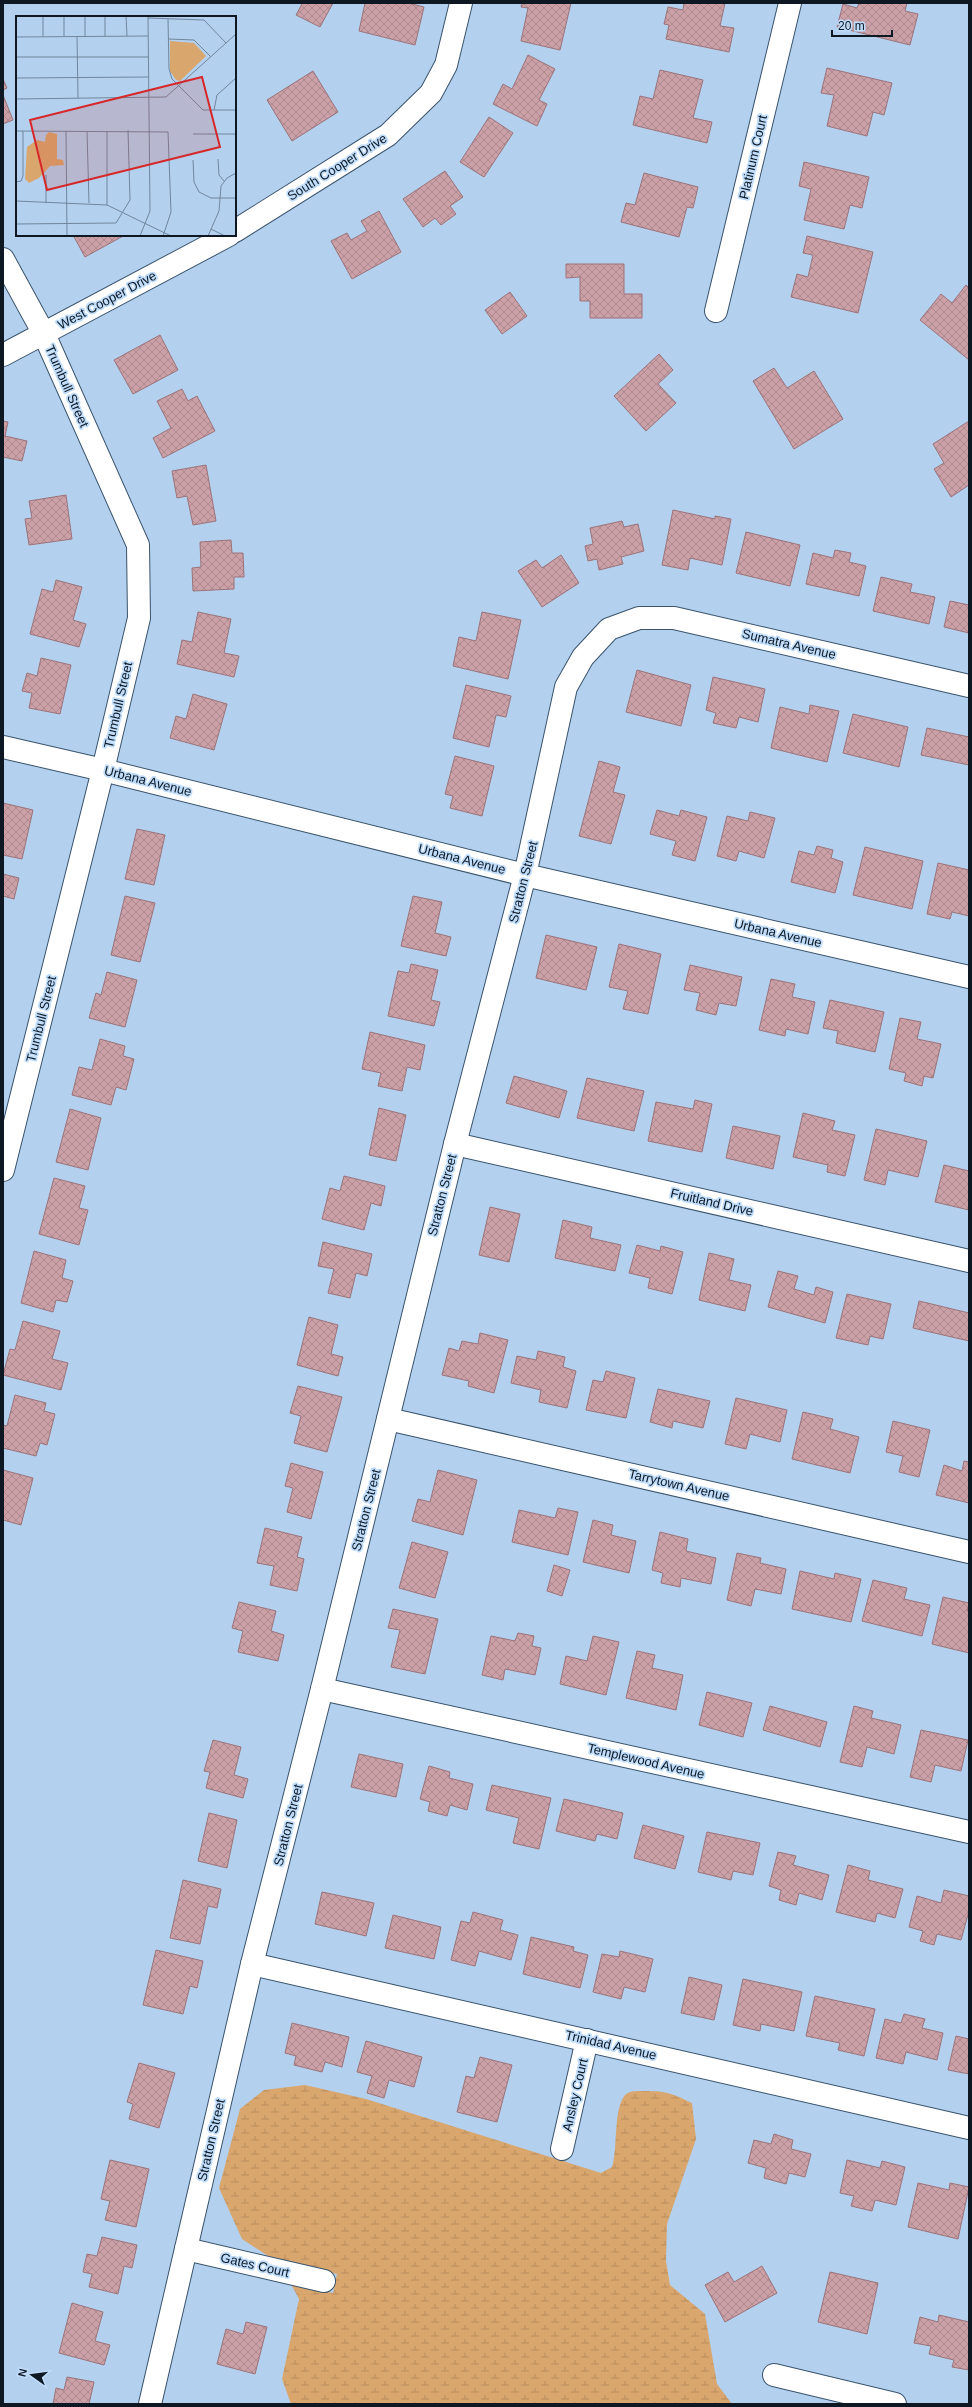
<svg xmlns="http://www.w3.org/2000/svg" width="972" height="2407" font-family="Arial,sans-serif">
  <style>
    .wetland { fill: url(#wetland-marsh) }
    .building { fill: url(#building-cross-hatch); stroke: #9b7379 }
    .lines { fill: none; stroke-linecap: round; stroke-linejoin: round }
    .minor-casing { stroke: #3a546d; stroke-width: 24 }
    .minor { stroke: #fff; stroke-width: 22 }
    .labels { text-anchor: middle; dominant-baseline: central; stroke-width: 3.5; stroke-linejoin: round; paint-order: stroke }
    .street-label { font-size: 13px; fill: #0d1823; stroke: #bfddfb }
    .inset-road { fill: none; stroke: #71869d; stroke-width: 1 }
    .view { fill: #d62828; fill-opacity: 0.15; stroke: #d62828; stroke-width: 2 }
    .inset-edge { fill: none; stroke: #0d1823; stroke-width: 2 }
  </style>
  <defs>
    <pattern id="wetland-marsh" width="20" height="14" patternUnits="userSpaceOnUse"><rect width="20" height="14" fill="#d9a66d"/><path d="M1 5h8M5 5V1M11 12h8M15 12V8" fill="none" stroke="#b98e5e"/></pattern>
    <pattern id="building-cross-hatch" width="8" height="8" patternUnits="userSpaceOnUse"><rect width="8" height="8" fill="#cca0a7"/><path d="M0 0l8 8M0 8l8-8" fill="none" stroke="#ae898f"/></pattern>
  </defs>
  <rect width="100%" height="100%" fill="#b3d0ee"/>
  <path class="wetland" d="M305 2085 366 2099 601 2173 612 2167C618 2149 613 2109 625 2095 630 2090 639 2091 646 2091 667 2091 673 2094 692 2103L696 2139 667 2224 666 2261 670 2285 705 2314 717 2384 732 2404H291L282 2379 299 2299 291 2284 333 2293 337 2274 271 2258 242 2239 219 2188 240 2109 264 2090Z"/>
  <g class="building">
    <path d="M300 3H333L320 27 296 15 302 4Z"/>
    <path d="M365 3H408L424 7 415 45 359 31Z"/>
    <path d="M522 3H571L560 50 521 41 528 8 521 7Z"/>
    <path d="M684 3H725L720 26 734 28 729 52 666 39 669 25 664 24 668 7 683 10Z"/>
    <path d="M859 3H907L905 11 918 14 910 45 837 27 843 4 857 8Z"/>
    <path d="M528 55 555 69 539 100 547 104 537 126 493 104 503 84 512 89Z"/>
    <path d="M827 68 892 83 884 115 873 112 867 136 827 126 834 95 821 93Z"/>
    <path d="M660 70 703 80 693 118 712 122 707 143 633 125 640 96 653 99Z"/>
    <path d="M313 71 338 112 292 141 267 100Z"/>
    <path d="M3 79 7 88 3 90Z"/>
    <path d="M3 95 13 120 3 124Z"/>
    <path d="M489 117 513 133 484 177 460 162Z"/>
    <path d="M804 162 869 177 862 208 850 205 844 229 804 220 811 189 799 186Z"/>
    <path d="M445 171 463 197 450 206 456 214 441 225 435 218 423 227 403 199Z"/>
    <path d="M644 173 698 187 693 208 687 207 679 237 621 222 626 203 635 205Z"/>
    <path d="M379 211 401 252 352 279 331 241 347 233 351 240 367 231 361 221Z"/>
    <path d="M73 235H125L85 257Z"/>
    <path d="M807 236 873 252 858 313 791 297 797 274 808 277 813 255 803 253Z"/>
    <path d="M566 264H624V294H642V318H590V301H580V277L566 278Z"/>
    <path d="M966 285 969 288V360L920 320 941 294 952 303Z"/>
    <path d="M510 292 527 316 502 334 485 310Z"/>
    <path d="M160 335 178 370 133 394 114 360Z"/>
    <path d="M659 354 673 370 658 384 676 403 646 431 614 396Z"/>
    <path d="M774 368 787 388 814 371 843 419 794 449 753 381Z"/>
    <path d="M182 389 188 401 197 396 215 431 163 458 153 438 171 428 157 401Z"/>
    <path d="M3 421 8 422 5 436 27 441 22 461 3 457Z"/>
    <path d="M969 421V485L951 497 934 469 944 463 933 444Z"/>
    <path d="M206 465 216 521 193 525 187 496 177 498 172 471Z"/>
    <path d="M66 495 72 539 29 545 25 519 32 518 29 501Z"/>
    <path d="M673 510 715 519V516L731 519 722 565 690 558 688 570 662 565Z"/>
    <path d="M622 521 624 527 638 524 644 551 621 557 623 564 599 570 597 559 588 561 585 546 593 544 590 528Z"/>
    <path d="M746 532 800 545 790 586 736 573Z"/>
    <path d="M231 540 232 553H243L244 577H234V589L193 591 192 568 201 567 200 542Z"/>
    <path d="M835 550 851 553 849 562 866 566 859 596 806 584 813 553 833 558Z"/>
    <path d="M561 555 579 583 542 607 518 571 536 560 542 568Z"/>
    <path d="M881 577 912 584 910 592 935 597 929 624 873 611Z"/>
    <path d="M56 580 82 587 73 620 86 624 79 647 30 634 42 589 53 592Z"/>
    <path d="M950 601 969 605V633L944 627Z"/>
    <path d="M198 612 231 619 224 653 239 656 234 677 177 664 182 640 192 642Z"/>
    <path d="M482 612 521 620 508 679 453 666 459 637 476 641Z"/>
    <path d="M41 658 71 665 60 714 29 708 32 693 22 691 27 673 37 676Z"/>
    <path d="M637 670 691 685 681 726 626 712Z"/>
    <path d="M713 677 765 689 758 722 739 717 736 728 713 723 716 713 706 710Z"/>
    <path d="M466 685 511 696 506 717 496 715 489 747 453 738Z"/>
    <path d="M193 694 227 704 214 750 170 738 176 716 186 719Z"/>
    <path d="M810 705 839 711 827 762 771 748 780 707 809 714Z"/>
    <path d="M853 714 908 727 899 767 843 753Z"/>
    <path d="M927 728 969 737V765L921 755Z"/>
    <path d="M455 756 494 766 482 816 450 808 453 796 445 794Z"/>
    <path d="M599 761 620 767 613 792 625 795 611 844 579 836Z"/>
    <path d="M3 803 33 810 22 859 3 855Z"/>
    <path d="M657 810 679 816 681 810 707 817 695 861 672 855 676 841 650 834Z"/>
    <path d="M750 812 775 818 764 858 739 851 736 861 717 856 727 816 748 821Z"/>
    <path d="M137 829 165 835 154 885 125 879Z"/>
    <path d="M817 846 833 850 831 858 843 862 835 893 791 882 799 851 814 855Z"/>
    <path d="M865 847 923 861 912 909 853 895Z"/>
    <path d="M938 863 969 870V916L952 912 950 919 927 914Z"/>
    <path d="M3 874 19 878 14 899 3 896Z"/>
    <path d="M125 896 155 903 140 962 111 955Z"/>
    <path d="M413 896 442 902 435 933 451 937 446 956 401 946Z"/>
    <path d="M546 935 597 947 586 990 536 978Z"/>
    <path d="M619 944 661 954 648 1014 623 1009 628 991 609 987Z"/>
    <path d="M411 964 438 970 431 1000 440 1002 434 1026 388 1016 398 971 409 973Z"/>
    <path d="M690 965 742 977 736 1006 719 1003 716 1015 696 1010 700 993 684 990Z"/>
    <path d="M107 972 137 980 125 1027 89 1018 96 993 101 995Z"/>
    <path d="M771 979 795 984 792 997 815 1002 808 1034 786 1029 785 1036 759 1030Z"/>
    <path d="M830 1000 884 1012 875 1052 836 1043 838 1031 823 1028Z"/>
    <path d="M900 1018 921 1022 917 1039 941 1044 933 1078 924 1076 922 1086 904 1081 906 1073 889 1069Z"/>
    <path d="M370 1032 425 1045 420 1070 407 1067 402 1091 378 1086 381 1073 362 1069Z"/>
    <path d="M100 1039 125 1046 123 1056 134 1059 126 1090 116 1087 111 1105 72 1095 79 1067 92 1070Z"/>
    <path d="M514 1076 567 1091 559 1118 506 1103Z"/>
    <path d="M587 1078 644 1091 634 1131 577 1118Z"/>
    <path d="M695 1100 712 1104 702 1152 648 1141 656 1102 693 1109Z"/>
    <path d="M379 1108 406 1115 396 1161 369 1155Z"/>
    <path d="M70 1109 101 1118 88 1170 56 1162Z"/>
    <path d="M803 1113 835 1121 832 1130 855 1135 845 1176 827 1172 828 1165 793 1157Z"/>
    <path d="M733 1126 780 1136 773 1169 726 1158Z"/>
    <path d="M876 1129 927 1141 918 1177 888 1170 885 1185 864 1180Z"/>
    <path d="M944 1165 969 1171V1210L935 1202Z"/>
    <path d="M344 1176 385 1186 381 1206 371 1203 364 1230 322 1219 330 1188 340 1191Z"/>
    <path d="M54 1178 85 1186 79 1208 88 1210 79 1245 39 1234Z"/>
    <path d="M490 1207 520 1214 509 1262 479 1255Z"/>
    <path d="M563 1220 592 1227 590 1238 621 1245 615 1271 555 1258Z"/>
    <path d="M323 1242 372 1254 367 1276 356 1273 350 1298 328 1293 334 1269 318 1266Z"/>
    <path d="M637 1245 660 1251 661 1246 683 1252 672 1294 648 1288 650 1278 629 1273Z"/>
    <path d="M34 1251 66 1260 62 1278 73 1281 67 1302 56 1300 53 1312 21 1303Z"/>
    <path d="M709 1253 734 1259 729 1280 751 1285 745 1311 699 1300Z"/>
    <path d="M778 1271 798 1276 794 1289 814 1295 816 1287 833 1292 825 1323 768 1307Z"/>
    <path d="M847 1294 891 1304 883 1339 870 1336 868 1345 836 1338Z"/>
    <path d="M919 1301 969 1313V1341L913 1328Z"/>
    <path d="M309 1317 338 1325 331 1354 343 1357 338 1376 297 1365Z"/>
    <path d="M23 1321 60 1331 52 1359 68 1363 61 1390 3 1375 10 1349 15 1350Z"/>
    <path d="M480 1333 508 1340 494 1393 468 1386 469 1381 442 1375 449 1348 459 1351 462 1341 478 1344Z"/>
    <path d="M538 1351 565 1357 563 1367 576 1371 567 1408 539 1402 541 1390 511 1383 517 1356 536 1360Z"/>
    <path d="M606 1371 635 1378 626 1418 586 1410 593 1380 603 1382Z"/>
    <path d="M298 1386 342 1397 327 1452 294 1443 301 1416 290 1413Z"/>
    <path d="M658 1389 710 1401 703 1428 673 1421 672 1428 650 1422Z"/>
    <path d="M15 1395 46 1403 44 1411 55 1414 47 1445 40 1443 36 1456 3 1448V1425L7 1426Z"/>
    <path d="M736 1398 787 1410 780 1442 750 1434 746 1449 725 1444Z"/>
    <path d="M803 1412 833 1419 830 1429 859 1437 850 1473 792 1459Z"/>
    <path d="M893 1421 930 1430 919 1477 899 1472 903 1456 886 1452Z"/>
    <path d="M964 1461 969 1462V1503L936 1495 944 1465 962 1471Z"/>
    <path d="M291 1463 323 1472 311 1519 287 1512 293 1488 285 1486Z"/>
    <path d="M3 1470 33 1478 21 1525 3 1520Z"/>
    <path d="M438 1470 477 1480 463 1535 412 1521 418 1499 430 1502Z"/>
    <path d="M558 1508 578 1512 568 1555 512 1542 519 1510 555 1518Z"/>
    <path d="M593 1520 613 1525 611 1535 636 1541 629 1573 583 1562Z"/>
    <path d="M265 1528 302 1537 297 1557 304 1559 297 1591 270 1585 274 1566 257 1563Z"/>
    <path d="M660 1532 688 1539 686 1551 716 1558 711 1584 681 1578 680 1587 661 1583 663 1573 652 1570Z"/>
    <path d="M412 1542 448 1552 435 1598 399 1588Z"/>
    <path d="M737 1553 761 1558 760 1563 786 1569 781 1594 755 1589 751 1606 727 1600Z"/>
    <path d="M554 1565 570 1570 562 1596 547 1591Z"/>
    <path d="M800 1571 834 1579 835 1573 861 1579 851 1622 792 1609Z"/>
    <path d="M873 1580 907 1588 904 1599 930 1605 922 1636 862 1621Z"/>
    <path d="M943 1597 969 1603 967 1611H969V1653L932 1644Z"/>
    <path d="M239 1602 276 1611 271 1631 284 1635 278 1661 238 1652 243 1631 232 1628Z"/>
    <path d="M393 1609 438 1619 425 1674 391 1667 400 1630 388 1628Z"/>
    <path d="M518 1633 534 1636 532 1646 541 1648 535 1675 505 1669 503 1680 482 1675 491 1636 515 1641Z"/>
    <path d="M593 1636 619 1642 606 1695 560 1684 566 1656 587 1661Z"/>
    <path d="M637 1651 655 1655 652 1668 683 1675 676 1710 626 1698Z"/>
    <path d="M707 1692 752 1703 743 1737 699 1725Z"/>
    <path d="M770 1706 827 1722 820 1747 763 1730Z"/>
    <path d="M854 1706 873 1711 871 1718 901 1725 894 1754 867 1747 862 1767 840 1762Z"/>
    <path d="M921 1730 968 1740 961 1771 935 1765 931 1782 910 1777Z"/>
    <path d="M213 1740 241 1747 234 1775 248 1779 243 1798 206 1788 210 1772 204 1771Z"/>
    <path d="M359 1754 403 1764 396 1797 351 1787Z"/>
    <path d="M429 1766 450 1772 449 1778 473 1784 467 1810 450 1805 447 1816 428 1811 430 1802 420 1799Z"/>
    <path d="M492 1785 551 1798 539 1849 513 1843 519 1818 486 1810Z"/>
    <path d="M564 1799 623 1813 617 1839 597 1834 595 1841 556 1831Z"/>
    <path d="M209 1813 237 1820 227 1868 198 1861Z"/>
    <path d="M643 1825 684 1836 675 1869 634 1858Z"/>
    <path d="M707 1832 760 1843 753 1875 733 1871 731 1880 698 1872Z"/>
    <path d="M778 1852 796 1856 793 1865 829 1875 822 1900 799 1893 796 1905 779 1900 781 1890 769 1886Z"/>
    <path d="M848 1865 870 1871 868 1880 903 1889 895 1918 877 1913 875 1922 836 1912Z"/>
    <path d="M183 1880 221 1889 217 1908 208 1906 200 1944 170 1938Z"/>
    <path d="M944 1890 969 1896V1911L961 1940 937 1934 934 1945 920 1941 923 1931 909 1927 917 1896 941 1903Z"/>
    <path d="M322 1892 374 1903 366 1936 315 1924Z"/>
    <path d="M473 1912 503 1920 500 1930 518 1935 511 1960 479 1951 475 1966 451 1960 461 1921 470 1923Z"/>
    <path d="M393 1915 441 1927 434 1959 385 1948Z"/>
    <path d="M531 1937 574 1947 573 1951 588 1955 580 1988 523 1974Z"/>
    <path d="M156 1950 203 1961 197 1988 190 1986 183 2014 143 2005Z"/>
    <path d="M620 1951 653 1959 645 1992 624 1987 621 1999 593 1992 602 1954 619 1957Z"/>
    <path d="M689 1977 722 1985 714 2020 681 2013Z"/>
    <path d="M743 1979 802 1992 794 2031 761 2024 760 2031 733 2025Z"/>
    <path d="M815 1996 875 2009 864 2056 838 2050 840 2043 806 2036Z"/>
    <path d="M904 2014 925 2019 922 2028 943 2033 937 2060 906 2052 903 2064 876 2058 885 2019 901 2023Z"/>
    <path d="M292 2023 349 2037 342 2067 325 2062 322 2072 294 2065 296 2056 285 2053Z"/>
    <path d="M956 2036 969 2039V2074L948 2070Z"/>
    <path d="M366 2041 422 2057 414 2087 389 2080 384 2098 367 2093 372 2076 357 2072Z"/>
    <path d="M480 2057 512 2065 497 2122 457 2112 466 2076 474 2078Z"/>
    <path d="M139 2063 175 2073 159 2128 129 2119 133 2104 127 2102Z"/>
    <path d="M774 2134 793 2140 791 2149 811 2154 805 2177 789 2173 786 2184 764 2178 766 2168 748 2163 754 2140 771 2144Z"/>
    <path d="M110 2160 149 2169 136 2227 105 2220 110 2201 101 2199Z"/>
    <path d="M847 2160 880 2168 882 2161 905 2167 896 2205 875 2200 872 2211 851 2206 854 2196 840 2193Z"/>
    <path d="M918 2183 949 2190 950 2183 969 2187 958 2239 908 2227Z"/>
    <path d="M102 2237 137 2245 132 2268 124 2266 118 2294 89 2287 92 2274 83 2272 87 2254 97 2256Z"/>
    <path d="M762 2266 777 2293 725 2322 705 2285 728 2272 734 2282Z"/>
    <path d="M830 2272 878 2283 867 2334 818 2322Z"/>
    <path d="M72 2303 103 2312 95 2341 110 2345 104 2365 59 2353Z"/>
    <path d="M939 2315 969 2322V2370L952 2367 954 2360 929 2354 931 2346 914 2343 920 2317 938 2322Z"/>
    <path d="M246 2322 267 2327 255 2374 217 2364 226 2329 243 2334Z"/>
    <path d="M67 2377 94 2382 89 2404H53L56 2388 64 2390Z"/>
  </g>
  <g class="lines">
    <defs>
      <g id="minor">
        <path d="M235 231 388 135 431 93 446 65 461 3"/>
        <path d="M3 259 44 334 138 545 139 618 103 770 3 1170"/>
        <path d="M716 311 790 3"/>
        <path d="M3 355 229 235"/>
        <path d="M3 747 103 770 525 875 969 977"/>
        <path d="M455 1144 969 1261"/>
        <path d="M388 1419 969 1552"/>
        <path d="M322 1689 969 1832"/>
        <path d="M252 1964 969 2128"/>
        <path d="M562 2149 587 2040"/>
        <path d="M186 2249 324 2281"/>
        <path d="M774 2375 895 2404"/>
        <path d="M150 2404 252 1964 322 1689 455 1144 525 875 566 687 583 657 609 629 639 618H674L969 686"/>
      </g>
    </defs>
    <use href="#minor" class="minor-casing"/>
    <use href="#minor" class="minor"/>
  </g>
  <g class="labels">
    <g class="street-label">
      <text transform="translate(753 157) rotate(-77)">Platinum Court</text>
      <text transform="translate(337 167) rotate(-32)">South Cooper Drive</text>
      <text transform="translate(107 300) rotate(-28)">West Cooper Drive</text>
      <text transform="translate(67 386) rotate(66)">Trumbull Street</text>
      <text transform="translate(789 644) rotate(13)">Sumatra Avenue</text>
      <text transform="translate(118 705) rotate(-77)">Trumbull Street</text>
      <text transform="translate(148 781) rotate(14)">Urbana Avenue</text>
      <text transform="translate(462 859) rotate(14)">Urbana Avenue</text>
      <text transform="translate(523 882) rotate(-76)">Stratton Street</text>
      <text transform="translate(778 933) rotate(13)">Urbana Avenue</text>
      <text transform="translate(41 1019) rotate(-76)">Trumbull Street</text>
      <text transform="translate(442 1195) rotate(-76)">Stratton Street</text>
      <text transform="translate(712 1202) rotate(13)">Fruitland Drive</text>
      <text transform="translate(679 1485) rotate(13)">Tarrytown Avenue</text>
      <text transform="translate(366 1510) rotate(-76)">Stratton Street</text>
      <text transform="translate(646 1761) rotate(13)">Templewood Avenue</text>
      <text transform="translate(288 1825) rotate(-76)">Stratton Street</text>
      <text transform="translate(611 2045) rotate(13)">Trinidad Avenue</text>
      <text transform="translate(575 2095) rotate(-77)">Ansley Court</text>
      <text transform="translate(211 2140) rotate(-77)">Stratton Street</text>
      <text transform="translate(255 2265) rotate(13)">Gates Court</text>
    </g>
  </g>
  <g transform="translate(16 16)">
    <rect width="220" height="220" fill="#b3d0ee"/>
    <path d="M33 116 41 118V143L47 144 48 149 34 150 23 162 13 167 9 163 11 131 21 124 29 126 30 119Z" fill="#d9a66d"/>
    <path d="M154 25 178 27 190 40 164 65 160 64 154 55Z" fill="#d9a66d"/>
    <path class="inset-road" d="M27 0V20M48 0V20M69 0V20M89 0V20M110 0 111 20M132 2 188 4 210 27M152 3 153 53 156 63 187 94H220M61 20 62 82M0 21 132 20M153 23 178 24 195 41M0 41H132M0 62 132 61M0 83 150 81 220 18M198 94 201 79 220 62M0 115 152 116 155 196 147 220M50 115 51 220M71 115 73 187M177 118H220M202 143 203 159 208 165M177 144 178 166 183 176 195 182H220M30 159V187M0 166 5 165 7 160V115M0 185 91 189 155 220M91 189V115M0 208 100 207 114 184 112 114M195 213 209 220M124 220 134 195 132 0M192 220 203 195 205 170 211 162 220 157"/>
    <path class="view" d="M186 61 204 131 31 174 14 104Z"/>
    <rect width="220" height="220" class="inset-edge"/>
  </g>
  <rect width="972" height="2407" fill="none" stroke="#0d1823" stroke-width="8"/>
  <g transform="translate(32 2375) rotate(284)" stroke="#bfddfb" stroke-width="3" paint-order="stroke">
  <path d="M0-3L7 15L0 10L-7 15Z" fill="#0d1823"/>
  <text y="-6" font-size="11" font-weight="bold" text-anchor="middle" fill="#0d1823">N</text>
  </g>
  <path d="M832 30v6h60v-6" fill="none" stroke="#0d1823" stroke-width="2"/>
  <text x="838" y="30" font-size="12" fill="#0d1823" stroke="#bfddfb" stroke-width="3" paint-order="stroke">20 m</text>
</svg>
